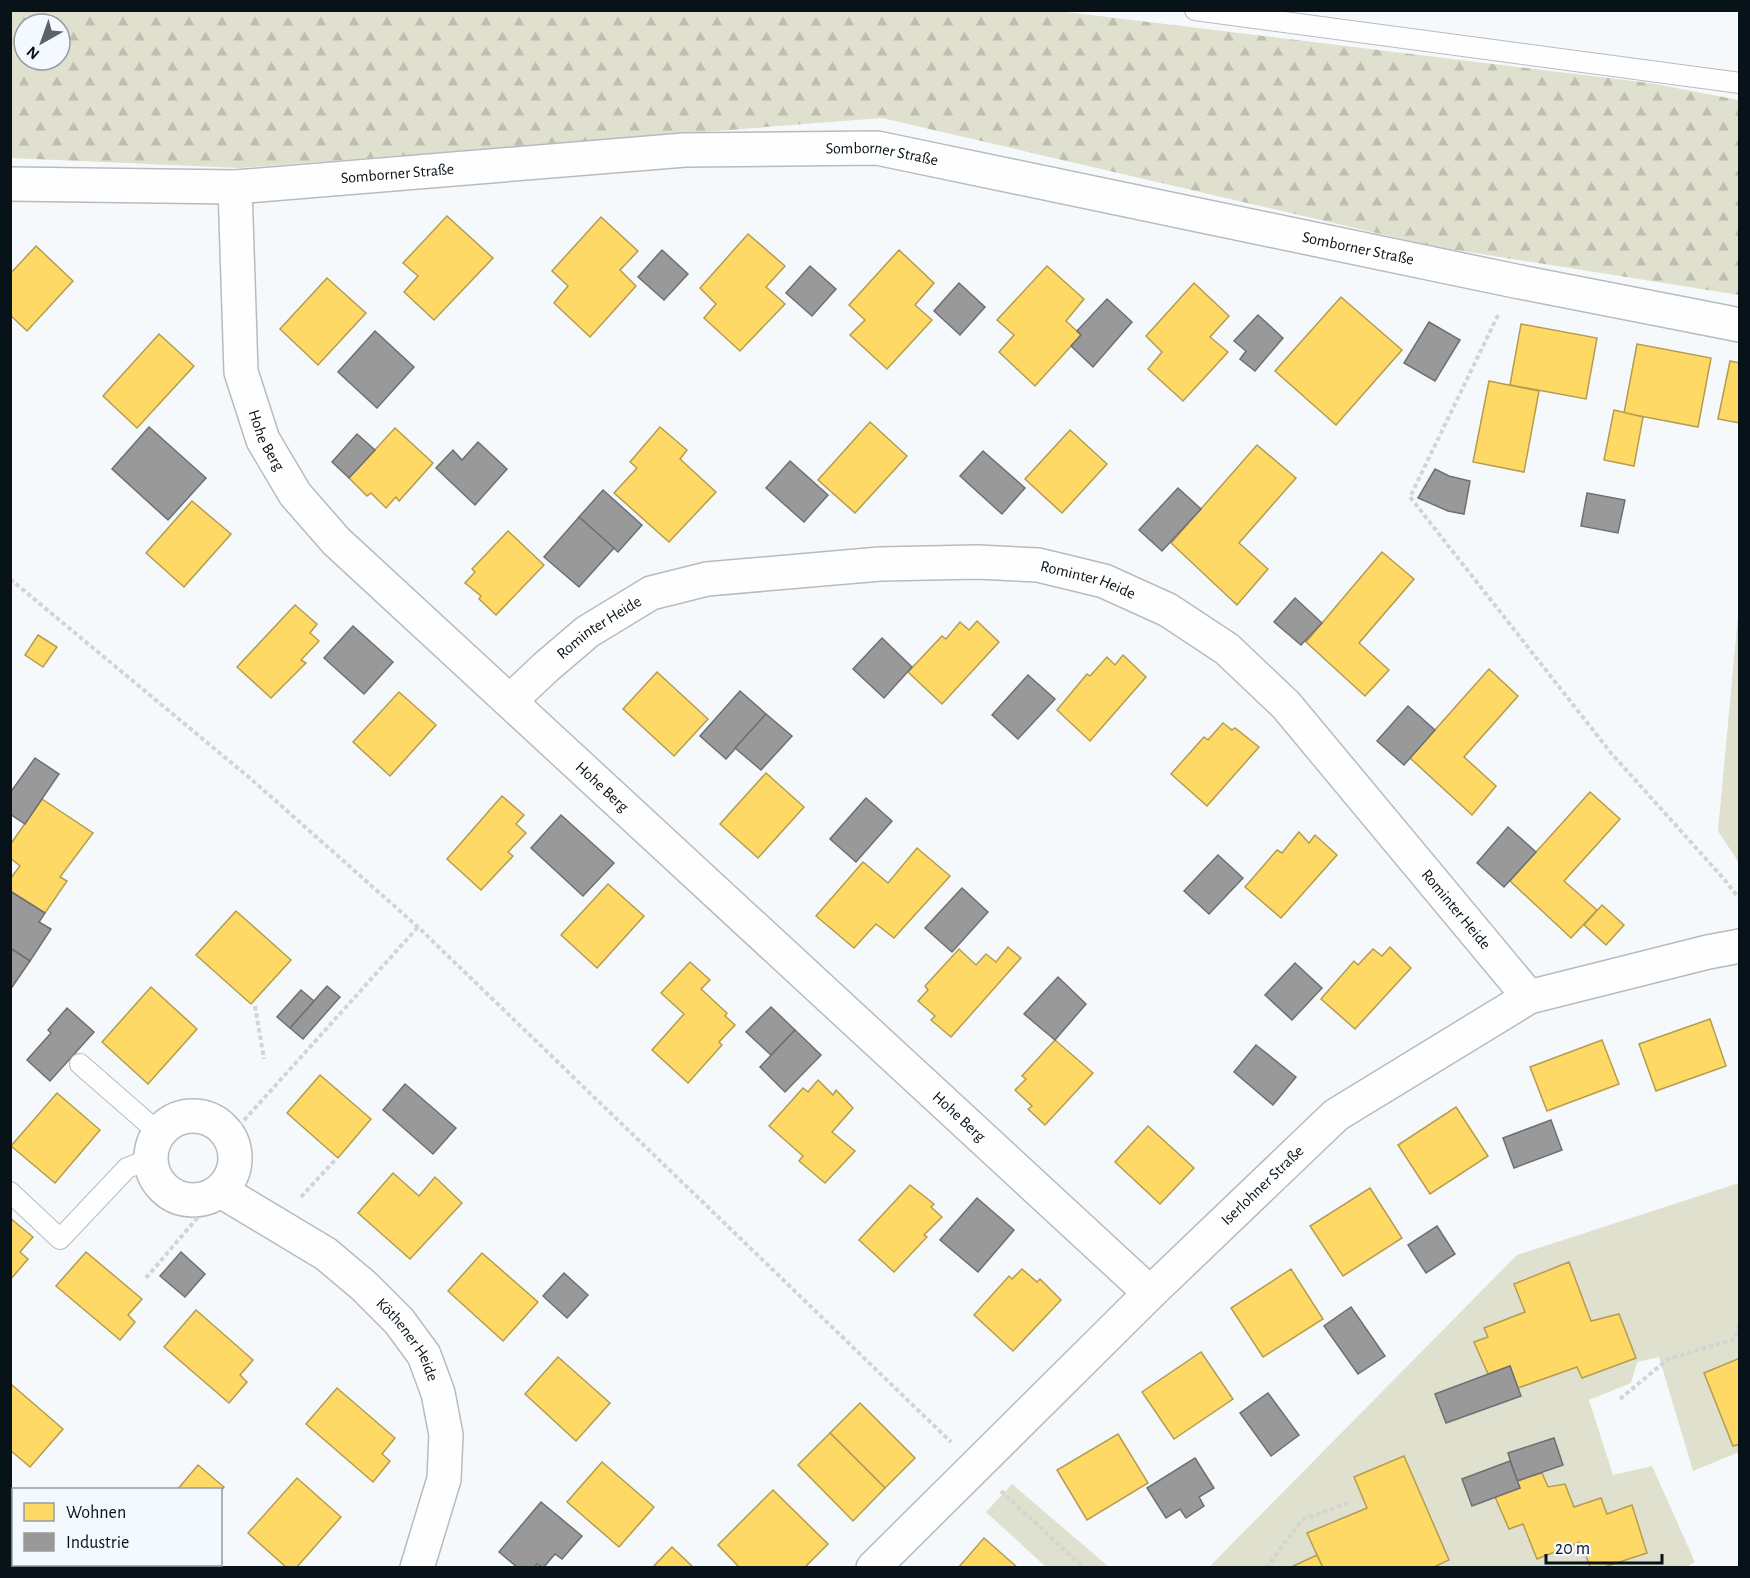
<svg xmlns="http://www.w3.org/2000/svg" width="1750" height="1578" font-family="'Alegreya Sans',sans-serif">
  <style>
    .green { fill: #dfe0cd }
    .forest { fill: url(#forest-firs); fill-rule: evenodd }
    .homes { fill: #ffd966; stroke: #b59d4f; stroke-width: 1.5 }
    .industry { fill: #999; stroke: #6d7073; stroke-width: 1.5 }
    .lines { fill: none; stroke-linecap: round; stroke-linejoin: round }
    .lane-casing { stroke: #b5bcc1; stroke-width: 22 }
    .street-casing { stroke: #b5bcc1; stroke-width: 36 }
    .path { stroke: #d3d4d6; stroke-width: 4; stroke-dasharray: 4.5 3; stroke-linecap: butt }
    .lane { stroke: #fefefe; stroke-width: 20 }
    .street { stroke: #fefefe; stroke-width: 33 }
    .labels { text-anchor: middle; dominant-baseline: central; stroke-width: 6; stroke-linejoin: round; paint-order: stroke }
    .street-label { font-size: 16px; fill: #071219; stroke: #f3f9fe }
  </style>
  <defs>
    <pattern id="forest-firs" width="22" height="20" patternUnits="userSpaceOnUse" patternTransform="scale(1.5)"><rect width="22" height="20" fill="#dfe0cd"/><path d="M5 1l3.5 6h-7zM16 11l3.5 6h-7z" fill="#bebfaf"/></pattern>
  </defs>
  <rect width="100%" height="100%" fill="#f6f9fb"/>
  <g class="green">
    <path d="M1739 605 1740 863H1739L1718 831Z"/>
    <path d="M1739 1183V1452L1693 1471 1659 1357 1637 1362 1631 1383 1589 1400 1613 1475 1652 1466 1695 1562 1685 1568H1208L1517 1255Z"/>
    <path d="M1012 1484 1109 1567H1046L986 1512Z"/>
  </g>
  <path class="forest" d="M11 10H1050L1650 83 1739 100V295L1437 247 882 118 240 168 11 158ZM24 24H60V60H24Z"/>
  <g class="homes">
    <path d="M447 216 493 258 434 320 404 292 418 276 403 263Z"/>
    <path d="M601 217 638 251 620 270 636 286 590 337 554 303 568 286 552 271Z"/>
    <path d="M748 234 785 266 766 287 785 304 740 351 704 318 716 304 700 288Z"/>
    <path d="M36 246 73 281 27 331 10 315V274Z"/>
    <path d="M899 250 934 283 915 305 932 320 887 369 850 335 865 320 849 305Z"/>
    <path d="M1047 266 1084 299 1066 321 1081 335 1035 386 999 352 1014 335 997 320Z"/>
    <path d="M327 278 366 313 318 365 280 329Z"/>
    <path d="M1194 283 1229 316 1210 337 1228 352 1183 401 1148 369 1162 352 1146 336Z"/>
    <path d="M1341 297 1402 350 1336 425 1275 371Z"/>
    <path d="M1521 324 1597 338 1586 399 1510 385Z"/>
    <path d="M159 334 194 366 137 428 103 396Z"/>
    <path d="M1637 344 1711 358 1698 427 1624 413Z"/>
    <path d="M1730 361 1740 363V423L1718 419Z"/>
    <path d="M1489 381 1539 391 1524 472 1473 462Z"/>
    <path d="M1614 410 1643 417 1634 466 1604 460Z"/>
    <path d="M870 422 907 456 855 513 818 480Z"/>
    <path d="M660 427 687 450 680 459 716 492 669 542 614 493 637 468 630 462Z"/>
    <path d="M395 428 433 463 399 501 396 497 386 508 371 493 367 496 349 478Z"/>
    <path d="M1070 430 1107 464 1062 513 1025 479Z"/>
    <path d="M1257 445 1296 478 1239 543 1268 569 1237 605 1171 543Z"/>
    <path d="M192 501 231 534 184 587 146 553Z"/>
    <path d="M508 531 544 565 496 615 479 599 481 596 465 583 475 572 472 569Z"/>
    <path d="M1382 552 1414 579 1359 643 1389 670 1365 696 1306 642Z"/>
    <path d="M295 605 317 624 310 633 319 641 301 660 306 663 271 698 237 667Z"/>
    <path d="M977 621 999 642 942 704 908 672 942 636 946 639 960 622 969 630Z"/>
    <path d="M38 635 57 647 43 667 25 655Z"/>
    <path d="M1123 655 1146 677 1090 741 1057 710 1087 674 1090 676 1107 657 1115 665Z"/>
    <path d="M1489 669 1518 696 1464 757 1496 786 1472 815 1410 758Z"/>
    <path d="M657 672 708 719 674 756 623 709Z"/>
    <path d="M399 692 436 725 390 776 353 742Z"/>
    <path d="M1223 723 1232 730 1235 728 1259 747 1207 806 1171 774 1204 737 1208 740Z"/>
    <path d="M766 773 804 807 758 858 720 824Z"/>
    <path d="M1590 792 1620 819 1564 881 1597 910 1571 938 1510 881Z"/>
    <path d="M502 796 524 815 516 824 526 833 508 852 513 856 481 890 447 859Z"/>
    <path d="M42 799 93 833 60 877 67 881 45 913 10 891V879L20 866 10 858V845Z"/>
    <path d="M1299 832 1309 843 1315 835 1337 855 1281 918 1245 887 1277 850 1282 853Z"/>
    <path d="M917 848 950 876 894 938 876 924 854 948 816 916 863 862 888 883Z"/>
    <path d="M608 884 644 916 597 968 561 935Z"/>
    <path d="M1602 905 1624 925 1606 945 1584 925Z"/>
    <path d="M236 911 291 960 251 1004 196 955Z"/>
    <path d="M1008 947 1021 958 951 1037 931 1020 935 1016 918 1001 928 990 925 986 959 949 976 965 986 954 996 962Z"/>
    <path d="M1390 947 1411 968 1355 1029 1321 999 1354 961 1358 965 1373 949 1382 956Z"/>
    <path d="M690 962 710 980 701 989 727 1013 725 1016 735 1025 719 1042 722 1045 688 1083 652 1050 684 1014 661 993Z"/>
    <path d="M151 987 197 1029 148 1084 102 1042Z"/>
    <path d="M1710 1019 1726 1066 1656 1091 1639 1044Z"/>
    <path d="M1055 1040 1093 1073 1045 1125 1028 1109 1032 1106 1015 1090 1026 1079 1022 1076Z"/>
    <path d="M1602 1040 1619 1084 1547 1111 1530 1067Z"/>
    <path d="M320 1075 371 1119 338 1158 287 1113Z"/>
    <path d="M818 1080 833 1095 836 1090 853 1108 832 1132 855 1151 825 1183 799 1161 803 1156 769 1126 803 1088 808 1092Z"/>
    <path d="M57 1093 100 1130 55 1183 11 1146Z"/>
    <path d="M1456 1107 1488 1156 1430 1194 1398 1145Z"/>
    <path d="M1148 1126 1194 1168 1160 1204 1115 1162Z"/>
    <path d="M393 1173 419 1196 435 1177 462 1203 410 1259 358 1213Z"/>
    <path d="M910 1185 934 1204 931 1207 942 1217 924 1235 927 1237 894 1272 859 1240Z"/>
    <path d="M1370 1188 1402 1238 1343 1276 1310 1226Z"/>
    <path d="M10 1218 33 1237 20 1252 28 1259 10 1280Z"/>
    <path d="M86 1252 142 1299 128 1315 135 1322 120 1340 56 1286Z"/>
    <path d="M482 1253 538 1302 503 1341 448 1291Z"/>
    <path d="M1569 1262 1591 1321 1619 1314 1636 1358 1582 1378 1577 1367 1518 1388 1510 1366 1488 1374 1474 1342 1488 1337 1484 1328 1525 1312 1514 1284Z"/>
    <path d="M1022 1269 1037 1282 1040 1279 1061 1300 1013 1351 974 1315 1009 1276 1012 1279Z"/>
    <path d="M1291 1269 1323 1319 1263 1357 1231 1308Z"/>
    <path d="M196 1310 253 1360 240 1375 247 1382 229 1403 164 1347Z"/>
    <path d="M1201 1352 1233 1399 1174 1439 1142 1392Z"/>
    <path d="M558 1357 610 1403 576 1441 525 1394Z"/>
    <path d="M1740 1358V1444L1733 1446 1704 1373Z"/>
    <path d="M12 1385 63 1429 30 1467 10 1450V1387Z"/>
    <path d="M337 1388 395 1438 382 1454 390 1461 373 1482 306 1424Z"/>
    <path d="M860 1403 915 1458 885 1488 830 1433Z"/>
    <path d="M830 1433 885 1488 853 1521 798 1465Z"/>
    <path d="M1118 1434 1148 1483 1087 1520 1057 1470Z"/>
    <path d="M1404 1456 1449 1560 1432 1568H1323L1307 1533 1367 1508 1354 1477Z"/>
    <path d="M602 1462 654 1507 619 1547 567 1502Z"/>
    <path d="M198 1465 224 1487 220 1492V1490H177Z"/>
    <path d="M1542 1473 1548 1487 1565 1484 1574 1507 1601 1498 1607 1514 1632 1505 1647 1553 1601 1568H1591L1580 1542 1537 1559 1523 1524 1509 1529 1495 1497 1520 1488 1517 1481Z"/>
    <path d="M297 1478 341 1517 296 1568H287L248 1533Z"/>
    <path d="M773 1490 828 1544 804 1568H740L718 1545Z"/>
    <path d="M984 1538 1018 1568H958Z"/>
    <path d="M672 1547 694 1568H652Z"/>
    <path d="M1317 1555 1323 1568H1289Z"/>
  </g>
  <g class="industry">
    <path d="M662 250 688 274 664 300 638 277Z"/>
    <path d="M810 266 836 289 812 316 786 293Z"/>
    <path d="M959 283 985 307 960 335 934 311Z"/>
    <path d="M1107 299 1132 322 1093 367 1071 346 1081 335 1077 331Z"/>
    <path d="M1258 315 1283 338 1255 371 1240 359 1246 351 1234 341Z"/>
    <path d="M1429 322 1460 340 1435 381 1404 363Z"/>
    <path d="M375 331 414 367 377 408 338 372Z"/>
    <path d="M149 427 206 478 168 520 112 469Z"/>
    <path d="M357 434 375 450 349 478 332 462Z"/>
    <path d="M478 442 507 469 475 505 436 468 453 450 462 460Z"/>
    <path d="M983 451 1025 488 1002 514 960 476Z"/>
    <path d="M790 461 828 495 804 522 766 488Z"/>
    <path d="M1435 469 1449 476 1470 481 1464 514 1448 511 1418 498Z"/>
    <path d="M1178 488 1201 509 1162 551 1139 530Z"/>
    <path d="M603 490 642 525 618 552 579 517Z"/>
    <path d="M1587 493 1625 500 1618 533 1581 526Z"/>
    <path d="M579 517 614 548 579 587 544 557Z"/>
    <path d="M1295 598 1322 623 1301 645 1274 622Z"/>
    <path d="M353 626 393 662 364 694 324 658Z"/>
    <path d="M882 638 912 667 884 698 853 669Z"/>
    <path d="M1028 675 1055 699 1018 739 992 715Z"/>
    <path d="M740 691 766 714 726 759 700 736Z"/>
    <path d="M1408 706 1435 730 1404 765 1377 741Z"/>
    <path d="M766 714 792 736 761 770 735 748Z"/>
    <path d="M35 758 59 774 25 824 10 814V793Z"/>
    <path d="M866 798 892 821 856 862 830 839Z"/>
    <path d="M561 815 614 863 583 896 531 848Z"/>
    <path d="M1508 827 1536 852 1504 887 1477 863Z"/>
    <path d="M1218 855 1243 878 1209 914 1184 891Z"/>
    <path d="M962 888 988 912 952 952 925 928Z"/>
    <path d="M10 891 45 913 39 922 51 929 30 961 10 948Z"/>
    <path d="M10 948 30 961 10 990Z"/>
    <path d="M1295 963 1322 988 1292 1020 1265 995Z"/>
    <path d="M1058 977 1086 1004 1055 1040 1024 1014Z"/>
    <path d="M327 986 340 997 303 1039 290 1028Z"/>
    <path d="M301 990 314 1001 290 1028 277 1017Z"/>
    <path d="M771 1007 795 1030 771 1055 746 1032Z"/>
    <path d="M67 1008 94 1032 50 1081 27 1060 51 1033 48 1030Z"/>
    <path d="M795 1030 821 1055 785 1092 760 1067Z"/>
    <path d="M1256 1045 1296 1077 1273 1105 1234 1072Z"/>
    <path d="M405 1084 456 1128 433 1154 383 1110Z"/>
    <path d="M1551 1120 1562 1150 1514 1168 1503 1138Z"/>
    <path d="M977 1198 1014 1230 978 1272 940 1240Z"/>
    <path d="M1437 1226 1455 1254 1426 1273 1408 1245Z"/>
    <path d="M181 1252 205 1274 185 1297 160 1276Z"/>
    <path d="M564 1273 588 1295 567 1318 543 1296Z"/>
    <path d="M1351 1307 1385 1356 1358 1374 1324 1326Z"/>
    <path d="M1510 1366 1521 1396 1446 1423 1435 1394Z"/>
    <path d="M1268 1393 1299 1435 1271 1456 1240 1413Z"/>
    <path d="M1554 1438 1563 1465 1517 1481 1508 1453Z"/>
    <path d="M1195 1458 1214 1488 1199 1497 1204 1506 1186 1518 1180 1509 1166 1518 1147 1488Z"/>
    <path d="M1510 1461 1520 1488 1472 1506 1462 1479Z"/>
    <path d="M541 1502 582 1536 562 1559 555 1554 543 1568 537 1564 534 1568H518L499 1552Z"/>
  </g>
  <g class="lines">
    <defs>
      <g id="lane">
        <path d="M1195 10 1740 83"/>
        <path d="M80 1064 159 1133"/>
        <path d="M10 1192 60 1239 127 1168 150 1159"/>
      </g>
      <g id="street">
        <path id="s1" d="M10 184 235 187 685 150 877 148 1515 281 1740 325"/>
        <path id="s2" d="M235 187 241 372 263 440 295 494 336 541 1150 1293"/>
        <path id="s3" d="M510 701 546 667 587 632 651 593 707 579 880 564 978 562 1038 565 1104 581 1168 610 1227 649 1286 705 1529 997"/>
        <circle cx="193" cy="1158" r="42"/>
        <path id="s4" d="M221 1191 326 1254 364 1286 399 1321 424 1355 438 1393 446 1435 444 1479 417 1568"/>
        <path id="s5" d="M873 1568 1150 1293 1336 1115 1529 997 1708 952 1740 946"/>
      </g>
    </defs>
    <use href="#lane" class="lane-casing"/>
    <use href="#street" class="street-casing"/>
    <g class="path">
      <path d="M1498 315 1410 497 1611 753 1723 878 1740 899"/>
      <path d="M10 579 251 779 418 927 951 1442"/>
      <path d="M255 1006 264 1059"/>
      <path d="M229 1137 418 927"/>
      <path d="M301 1197 335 1160"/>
      <path d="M146 1278 198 1217"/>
      <path d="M1620 1399 1668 1359 1735 1339 1740 1321"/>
      <path d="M1001 1491 1084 1568"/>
      <path d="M1582 1553 1587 1568"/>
      <path d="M1266 1568 1302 1520 1348 1503"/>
    </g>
    <use href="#lane" class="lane"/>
    <use href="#street" class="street"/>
  </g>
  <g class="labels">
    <g class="street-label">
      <text stroke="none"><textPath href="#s1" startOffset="874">Somborner Straße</textPath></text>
      <text stroke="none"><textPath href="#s1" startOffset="388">Somborner Straße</textPath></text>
      <text stroke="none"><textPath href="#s1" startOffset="1360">Somborner Straße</textPath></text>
      <text stroke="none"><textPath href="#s2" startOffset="258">Hohe Berg</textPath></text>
      <text stroke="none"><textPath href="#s3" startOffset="620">Rominter Heide</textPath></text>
      <text stroke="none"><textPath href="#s3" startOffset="116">Rominter Heide</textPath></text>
      <text stroke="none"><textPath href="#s2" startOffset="744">Hohe Berg</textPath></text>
      <text stroke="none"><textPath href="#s3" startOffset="1124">Rominter Heide</textPath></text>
      <text stroke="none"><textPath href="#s2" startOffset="1230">Hohe Berg</textPath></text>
      <text stroke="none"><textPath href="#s5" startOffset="546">Iserlohner Straße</textPath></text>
      <text stroke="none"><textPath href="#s4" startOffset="242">Köthener Heide</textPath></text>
    </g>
  </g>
  <rect width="1750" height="1578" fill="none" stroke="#071219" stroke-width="24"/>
  <rect x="12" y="1488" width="210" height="78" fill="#f3f9fe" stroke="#959da2" stroke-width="1.5"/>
  <rect x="24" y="1503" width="30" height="18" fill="#ffd966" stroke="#959da2" stroke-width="1.5"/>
  <text x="66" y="1518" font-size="18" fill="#071219">Wohnen</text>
  <rect x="24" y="1533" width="30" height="18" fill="#999999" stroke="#959da2" stroke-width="1.5"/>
  <text x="66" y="1548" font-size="18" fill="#071219">Industrie</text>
  <g transform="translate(42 42) rotate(220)"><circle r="28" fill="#f3f9fe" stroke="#959da2" stroke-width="1.5"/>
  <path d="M0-4.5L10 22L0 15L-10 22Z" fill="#5b6368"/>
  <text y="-9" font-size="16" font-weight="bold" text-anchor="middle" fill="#071219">N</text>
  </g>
  <path d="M1546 1554v9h116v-9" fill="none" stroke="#071219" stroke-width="3"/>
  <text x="1555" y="1554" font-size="18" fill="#071219" stroke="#f3f9fe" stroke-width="4.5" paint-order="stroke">20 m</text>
</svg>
